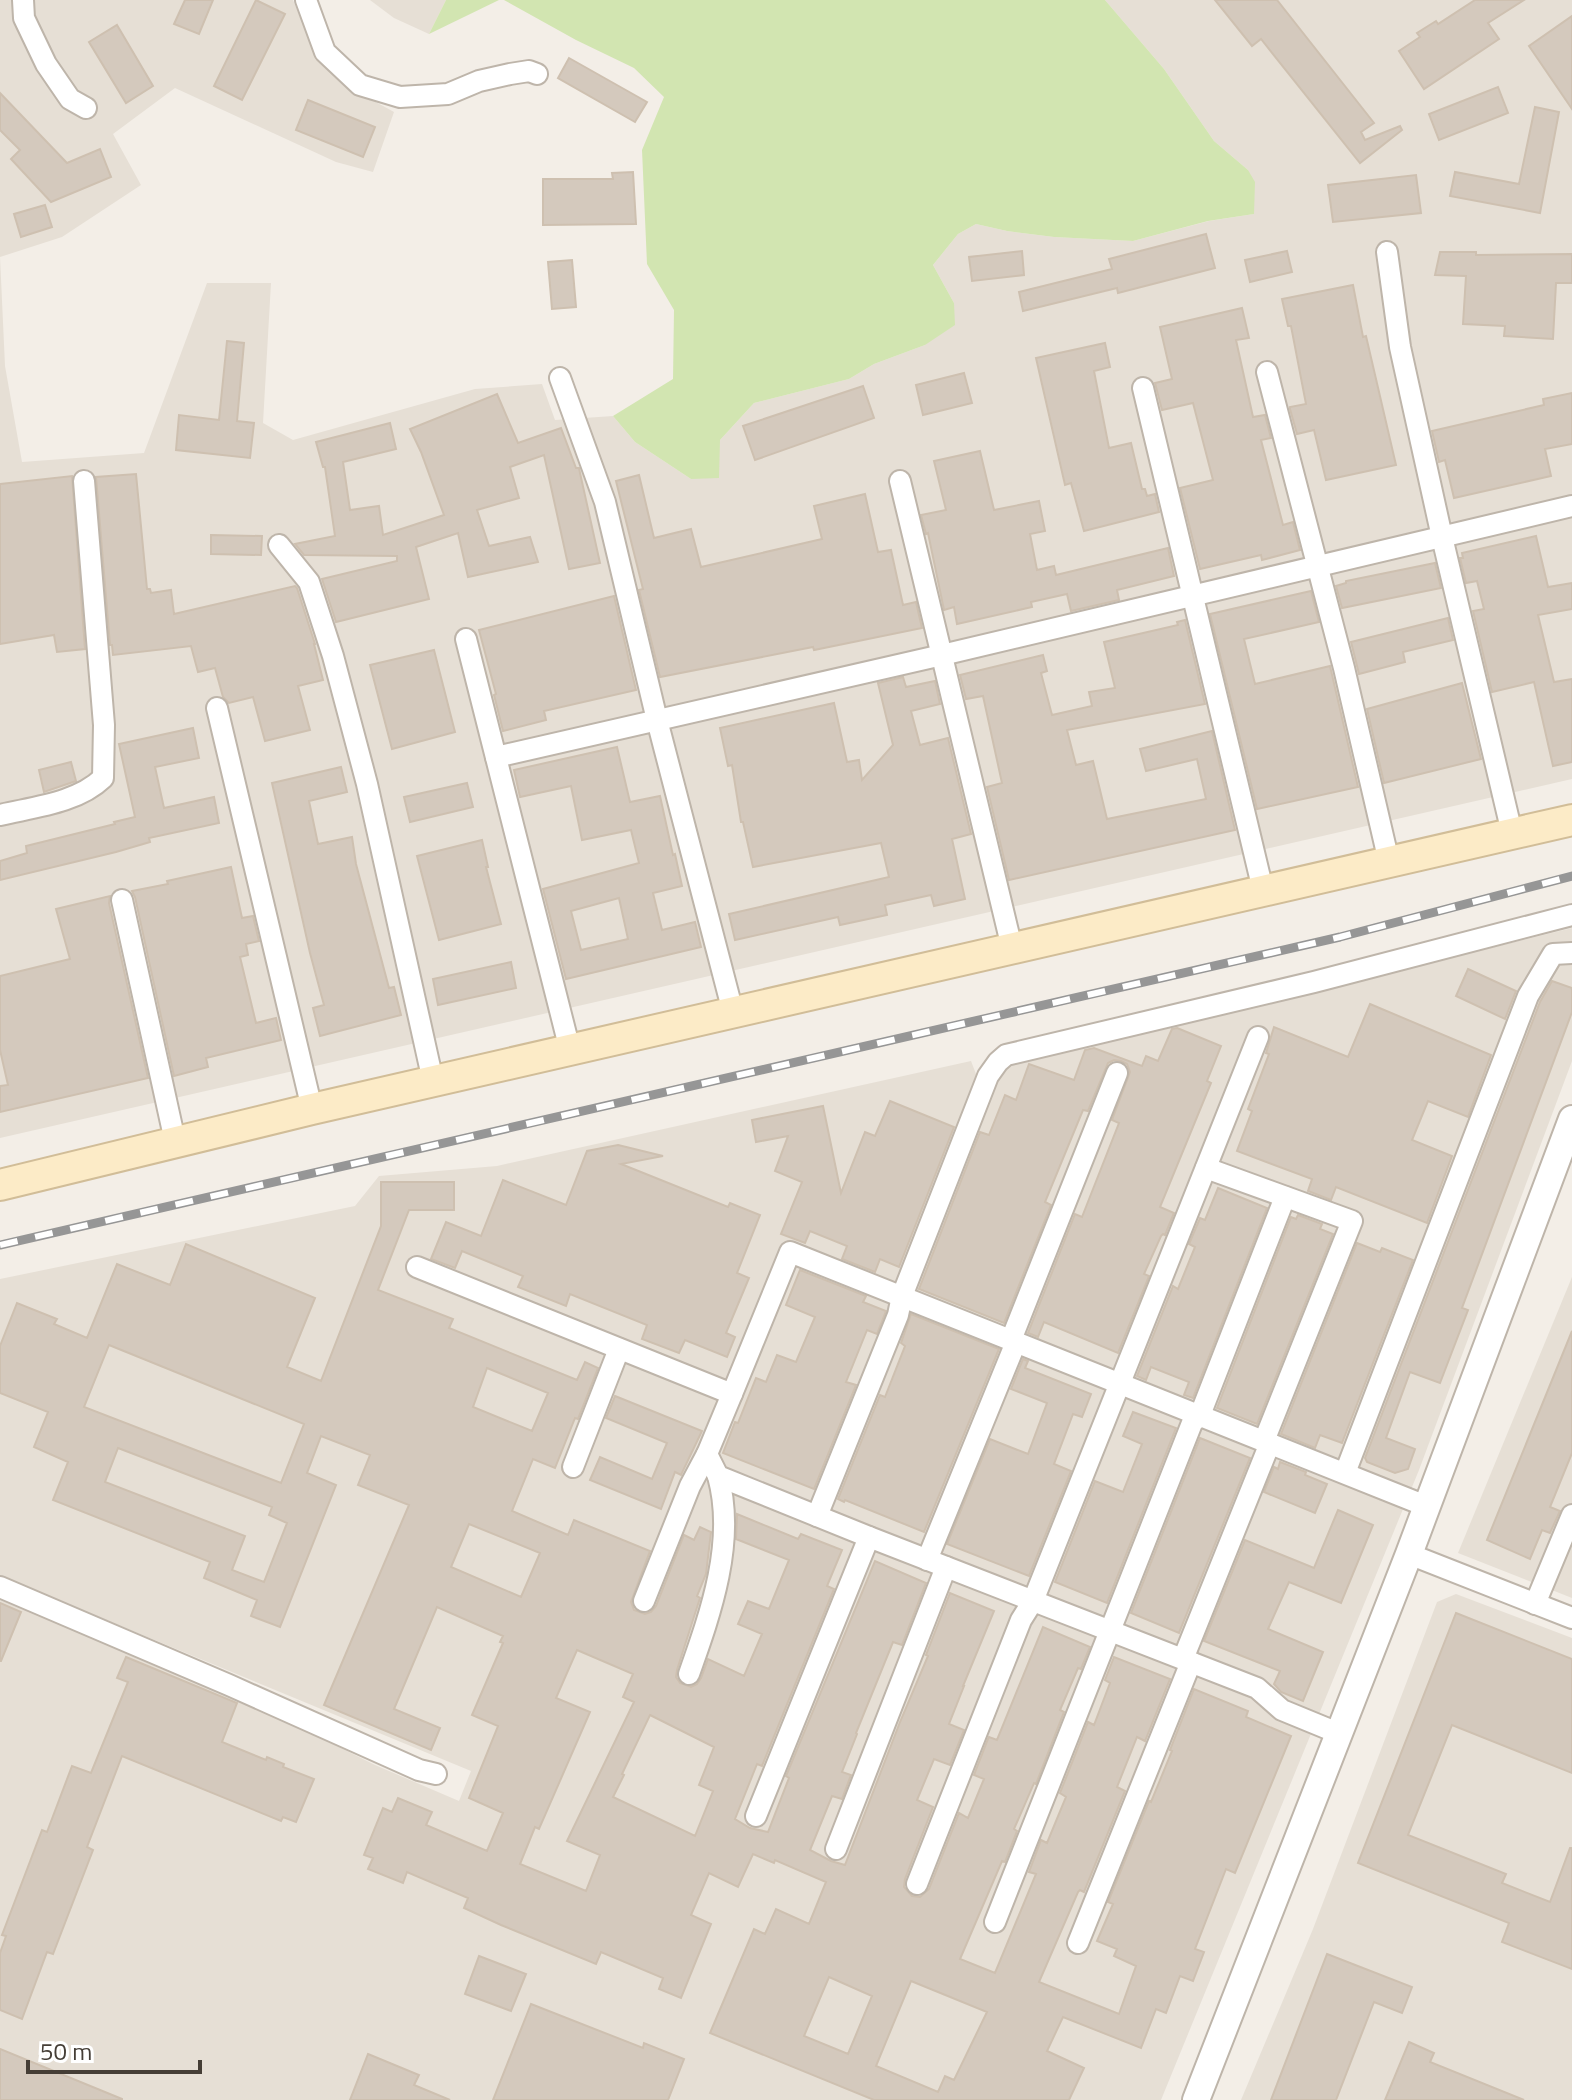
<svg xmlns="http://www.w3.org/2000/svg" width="1572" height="2100" font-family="'Titillium Web',sans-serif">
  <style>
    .residential { fill: #e6dfd5 }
    .green { fill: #d2e5b1 }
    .building { fill: #d4c9bd; stroke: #cec0b0; stroke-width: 2; fill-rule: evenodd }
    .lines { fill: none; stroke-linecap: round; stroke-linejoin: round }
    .minor-casing { stroke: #beb5aa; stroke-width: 24 }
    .tertiary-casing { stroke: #beb5aa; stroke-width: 30 }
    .secondary-casing { stroke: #d1bd98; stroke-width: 34 }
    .minor { stroke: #fff; stroke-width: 20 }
    .tertiary { stroke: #fff; stroke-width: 26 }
    .secondary { stroke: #fcebc7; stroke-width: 30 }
    .rail-casing { stroke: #969696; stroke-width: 9 }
    .rail { stroke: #fff; stroke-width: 6; stroke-dasharray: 18; stroke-linecap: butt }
  </style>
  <rect width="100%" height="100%" fill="#f3eee7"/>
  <g class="residential">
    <path d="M0 0H293L315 54 341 83 394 112 373 172 336 162 175 88 113 134 141 185 62 237 0 257 5 366 22 462 144 453 207 283H271L263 423 293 440 475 389 542 384 555 420 613 416 635 442 691 479 720 440 754 403 849 379 874 364 925 345 954 303 933 265 958 234 976 224 1007 231 1054 237 1133 241 1209 221 1254 214 1248 170 1214 141 1164 69 1105 0H1572V779L0 1138Z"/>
    <path d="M370 0H446L429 34 394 18Z"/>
    <path d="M1572 928V1061L1419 1470 1161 2100H0V1597L229 1692 375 1765 459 1801 471 1771 0 1576V1279L355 1206 379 1176 497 1166 971 1061 976 1074Z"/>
    <path d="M1572 1277V1598L1458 1553Z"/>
    <path d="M1456 1594 1572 1638V2100H1241L1313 1929 1437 1602Z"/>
  </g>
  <g class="green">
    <path d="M446 0H499L429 34Z"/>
    <path d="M504 0H1105L1164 69 1214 141 1248 170 1255 182 1254 214 1208 221 1133 241 1054 237 1007 231 976 224 958 234 933 265 954 303 955 325 925 345 874 364 849 379 754 403 720 440 719 478 691 479 635 442 613 416 673 379 674 310 647 264 642 150 664 97 634 68 576 40Z"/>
  </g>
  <g class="building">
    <path d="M185 0H213L199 34 174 24Z"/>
    <path d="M256 0 285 14 242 100 214 86Z"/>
    <path d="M1215 0H1277L1374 123 1361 132 1365 140 1400 126 1402 130 1360 163 1261 39 1252 46Z"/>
    <path d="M1475 0H1524L1488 23 1499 39 1424 89 1399 51 1420 37 1417 33 1436 21 1438 24Z"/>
    <path d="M1572 16V109L1529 46Z"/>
    <path d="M117 25 153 86 126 103 89 42Z"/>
    <path d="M569 58 647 102 635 122 558 78Z"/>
    <path d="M1498 87 1508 113 1439 140 1429 114Z"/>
    <path d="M0 93 67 163 100 149 111 177 51 202 11 159 20 150 0 130Z"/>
    <path d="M308 100 375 127 363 157 296 130Z"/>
    <path d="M1535 107 1559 112 1540 213 1450 196 1455 172 1519 184Z"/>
    <path d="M633 172 636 224 543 225V179H613L612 173Z"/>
    <path d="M1416 175 1421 213 1333 222 1328 185Z"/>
    <path d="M45 205 52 227 21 237 14 214Z"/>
    <path d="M1206 234 1215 268 1118 293 1117 288 1023 311 1019 292 1112 269 1109 259Z"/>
    <path d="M1022 251 1024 275 972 281 969 257Z"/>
    <path d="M1287 251 1292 272 1250 282 1245 260Z"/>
    <path d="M1440 252H1476V255L1572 254V283H1556L1553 339 1504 336 1505 326 1463 324 1466 276 1435 275Z"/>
    <path d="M572 260 576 307 552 309 548 262Z"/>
    <path d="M1353 285 1363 337 1366 336 1396 465 1326 480 1314 430 1297 434 1290 409V407L1306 404 1291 326H1288L1282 299Z"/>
    <path d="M1242 308 1249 338 1236 340 1253 417 1265 415 1271 438 1261 440 1283 525 1293 522 1300 550 1262 560 1261 555 1200 569 1180 488 1213 480 1193 403 1162 410 1155 383 1172 379 1160 327Z"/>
    <path d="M227 341 244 343 237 421 254 423 250 458 176 450 179 415 219 420Z"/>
    <path d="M1105 343 1110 367 1094 371 1109 448 1131 443 1142 489H1145L1147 496 1155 494 1159 512 1084 531 1071 483 1065 485 1036 358Z"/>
    <path d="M964 373 972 403 923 415 916 385Z"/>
    <path d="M863 386 874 418 755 460 743 426Z"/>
    <path d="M1572 393V444L1545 449 1551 476 1454 498 1445 460 1439 462 1432 431 1544 405 1543 399Z"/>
    <path d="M497 394 518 443 561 428 576 468H579L580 473 600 563 569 569 544 455 510 467 519 498 477 510 489 546 530 537 538 562 468 577 458 533 416 547 429 599 336 622 322 579 397 561V556L304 555 295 544 335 536 325 467H323L316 442 390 423 396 449 343 462 350 510 379 506 383 535 444 515 421 452 410 429Z"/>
    <path d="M980 451 994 510 1039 501 1045 531 1030 534 1037 570 1054 566 1056 575 1168 548 1174 576 1117 590 1119 600 1071 611 1067 594 1031 602 1032 607 957 624 954 607 944 610 928 533 926 534 921 515 946 510 934 461Z"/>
    <path d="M136 474 147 589H150L151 593 171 590 174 614 295 586 297 588 315 644H314L323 680 298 686 310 730 265 741 253 697 229 703 223 697 215 668 198 672 191 646 113 655 112 645H110L96 477Z"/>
    <path d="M639 475 654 538 691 529 701 567 822 539 814 506 865 494 878 552 891 550 903 605 916 602 922 628 814 650 813 647 660 677 639 590 643 589 616 481Z"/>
    <path d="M72 476 85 649 57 652 54 635 0 644V484Z"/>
    <path d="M211 535 262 536 261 555 211 554Z"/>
    <path d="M1536 536 1548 587 1572 583V609L1538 615 1554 682 1572 679V762L1553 766 1534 682 1492 692 1473 611 1484 609 1477 581 1466 583 1460 558H1463L1462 553Z"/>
    <path d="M1435 563 1441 588 1342 608 1336 586 1346 583V581Z"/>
    <path d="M1311 591 1319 622 1244 639 1255 684 1330 666 1358 787 1257 809 1210 614Z"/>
    <path d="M614 596 636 690 544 711 546 720 503 731 494 695 496 694 479 630Z"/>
    <path d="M1448 618 1453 640 1403 652 1405 662 1359 674 1351 642Z"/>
    <path d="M1185 620 1205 704 1067 730 1076 765 1093 761 1107 819 1206 799 1197 759 1146 771 1140 749 1212 731 1235 830 1009 880 987 787 1002 783 983 696 966 699 960 675 1043 655 1047 671 1041 673 1052 715 1092 706 1089 692 1115 688 1104 642 1178 625 1177 622Z"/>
    <path d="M434 650 455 732 392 749 370 665Z"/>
    <path d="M903 677 906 687 935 681 940 704 911 711 920 745 948 738 971 834 952 839 965 899 934 906 931 895 885 905 887 915 840 925 838 917 735 940 729 914 889 877 881 843 753 867 743 822H741L732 765 728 766 720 728 834 703 847 762 859 760 862 780 893 745 878 683Z"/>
    <path d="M1462 683 1481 759 1384 783 1367 709Z"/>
    <path d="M193 728 199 758 155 767 164 808 214 797 219 823 149 838 150 842 116 852 0 880V861L27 853 26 846 115 824 114 822 135 817 119 744Z"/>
    <path d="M617 747 630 802 660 796 673 855 675 854 682 886 653 893 662 930 695 922 701 947 566 979 543 889 639 863 631 830 582 840 571 786 520 797 514 770ZM619 898 628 939 581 950 571 911Z"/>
    <path d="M71 762 76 781 44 792 39 770Z"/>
    <path d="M341 767 347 792 309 801 318 844 352 837 356 864 389 988 394 987 401 1015 320 1036 313 1008 324 1005 310 953 272 783Z"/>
    <path d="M467 783 473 807 410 822 404 797Z"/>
    <path d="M482 840 488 867H486L501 924 439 940 417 856Z"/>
    <path d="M231 867 242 918 253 916 259 941 246 944 248 955 240 957 256 1023 276 1018 281 1040 206 1058 208 1067 174 1076 135 897 132 891 168 884 167 881Z"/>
    <path d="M110 896 109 903 148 1078 0 1112V1086L8 1085 0 1050V976L70 959 56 909Z"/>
    <path d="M511 962 516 988 438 1005 433 979Z"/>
    <path d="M1468 969 1516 991 1505 1019 1456 996Z"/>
    <path d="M1552 981 1572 988V1012L1462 1308 1468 1310 1440 1383 1410 1372 1386 1438 1415 1449 1408 1469 1395 1473 1367 1462 1365 1458 1540 1002Z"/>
    <path d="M1370 1004 1491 1055 1468 1117 1428 1101 1412 1140 1452 1156 1427 1223 1336 1187 1331 1200 1308 1191 1312 1179 1237 1151 1252 1111 1248 1109 1269 1054 1266 1053 1274 1027 1348 1057Z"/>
    <path d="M1177 1028 1221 1046 1207 1081 1211 1083 1160 1207 1174 1213 1165 1235 1163 1234 1161 1236 1144 1274 1149 1276 1118 1353 1044 1322 1038 1337 1028 1333 1075 1214 1082 1217 1119 1123 1112 1120 1130 1072 1127 1064 1121 1061 1114 1060 1108 1063 1088 1111 1083 1110 1045 1202 1051 1205 1004 1323 919 1289 980 1132 989 1135 1005 1095 1016 1100 1029 1064 1074 1080 1085 1050 1094 1048 1142 1066 1146 1056 1158 1061 1172 1029Z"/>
    <path d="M890 1101 954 1127 899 1267 880 1259 875 1272 842 1259 847 1246 810 1231 805 1243 781 1234 802 1182 775 1171 788 1136 756 1142 752 1120 823 1106 841 1193 865 1132 875 1136Z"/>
    <path d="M618 1145 663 1156 621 1164 728 1207 730 1203 760 1215 737 1273 749 1278 726 1333 735 1337 727 1357 685 1340 679 1353 642 1339 647 1325 570 1294 566 1306 518 1287 523 1276 462 1251 455 1268 431 1259 446 1222 481 1236 503 1180 566 1205 587 1151Z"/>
    <path d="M381 1182H454V1210H409L378 1290 453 1319 449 1328 577 1380 585 1362 598 1368 578 1419 575 1418 555 1468 533 1459 512 1511 568 1535 574 1520 650 1551 631 1602 634 1610 645 1614 651 1612 656 1606 684 1535 694 1540 700 1527 711 1532 706 1574 697 1596 700 1598 677 1670 676 1677 680 1683 691 1687 697 1684 701 1678 708 1659 744 1676 762 1634 738 1624 748 1601 769 1609 789 1560 736 1539 737 1514 798 1539 801 1534 842 1550 827 1586 834 1589 762 1766 757 1764 735 1819 750 1828 768 1832 789 1778 786 1776 875 1561 926 1583 902 1645 893 1642 856 1733 857 1734 842 1772 851 1775 842 1799 832 1796 810 1850 831 1861 845 1865 900 1722 928 1656 926 1655 950 1593 994 1611 963 1686H964L949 1724 964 1730 950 1765 934 1759 917 1800 933 1807 905 1879 904 1887 912 1896 920 1897 929 1889 959 1813 968 1818 984 1779 974 1775 988 1739 989 1737 997 1740 1043 1627 1090 1647 1081 1669 1078 1668 1060 1710 1064 1712 1036 1784 1034 1783 1014 1829 1017 1831 1005 1862 1002 1861 960 1959 995 1973 1036 1874 1029 1872 1041 1840 1047 1843 1066 1797 1060 1793 1088 1722 1094 1725 1110 1683 1105 1680 1114 1657 1170 1679 1145 1741 1137 1737 1117 1787 1125 1791 1084 1892 1080 1890 1078 1892 1039 1982 1119 2014 1136 1966 1114 1956 1117 1949 1097 1941 1113 1904 1108 1902 1149 1801 1151 1802 1172 1751 1170 1750 1194 1689 1248 1711 1246 1717 1291 1736 1235 1873 1226 1869 1195 1949 1204 1952 1193 1981 1180 1976 1166 2013 1156 2009 1141 2048 1063 2017 1047 2051 1084 2068 1069 2100H874L710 2033 754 1929 765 1934 776 1909 809 1924 826 1882 775 1860 774 1863 753 1854 738 1887 709 1873 691 1915 711 1924 681 1998 659 1989 663 1978 601 1952 596 1964 501 1925 464 1908 468 1898 407 1872 403 1883 368 1869 373 1858 364 1855 383 1808 392 1812 398 1798 432 1812 426 1825 487 1851 503 1813 469 1798 498 1726 472 1715 503 1643 500 1642 503 1636 437 1607 394 1709 440 1728 431 1750 324 1705 409 1505 358 1485 370 1455 321 1436 307 1473 336 1485 280 1627 251 1616 257 1600 204 1578 210 1562 53 1500 68 1462 34 1447 48 1412 0 1393V1346L17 1303 57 1319 54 1324 87 1338 117 1264 170 1285 186 1244 315 1298 287 1367 321 1381 381 1226ZM109 1345 304 1424 281 1483 84 1407ZM487 1368 548 1393 532 1431 473 1407ZM118 1448 272 1507 269 1515 287 1523 264 1582 232 1570 245 1536 105 1482ZM469 1524 540 1553 521 1597 451 1567ZM577 1650 633 1674 623 1697 634 1702 567 1841 600 1855 586 1891 520 1864 535 1827 539 1829 590 1712 556 1698ZM650 1715 714 1747 699 1785 713 1791 695 1836 613 1797 624 1775 622 1774ZM829 1977 872 1996 848 2054 804 2036ZM911 1981 987 2012 954 2080 945 2076 938 2092 876 2066Z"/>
    <path d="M1218 1188 1267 1208 1193 1398 1184 1395 1189 1382 1151 1367 1146 1380 1137 1376 1173 1286 1178 1289 1195 1247 1189 1244 1200 1218 1205 1220Z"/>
    <path d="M1298 1215 1322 1224 1320 1229 1333 1234 1257 1424 1217 1408 1291 1217 1296 1219Z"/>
    <path d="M1357 1243 1380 1252 1382 1248 1413 1260 1342 1443 1320 1435 1315 1448 1281 1434Z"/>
    <path d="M800 1270 866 1296 863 1302 886 1311 877 1334 867 1330 846 1382 856 1385 814 1489 723 1453 735 1422 738 1423 756 1378 766 1382 777 1355 796 1362 815 1317 786 1305Z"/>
    <path d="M911 1314 999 1349 924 1532 845 1500 844 1502 838 1499 880 1395 885 1397 905 1346 901 1343Z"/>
    <path d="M1572 1331V1453L1550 1507 1560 1511 1550 1533 1542 1530 1530 1559 1487 1540Z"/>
    <path d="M1023 1359 1028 1361 1025 1368 1091 1394 1082 1417 1073 1414 1054 1464 1071 1471 1029 1576 947 1544 990 1439 1028 1454 1047 1403 1011 1389Z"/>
    <path d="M615 1396 702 1431 681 1475 675 1472 661 1509 590 1480 600 1457 652 1479 667 1443 606 1418Z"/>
    <path d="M1133 1412 1176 1428 1107 1603 1055 1582 1095 1481 1123 1492 1142 1444 1123 1436Z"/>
    <path d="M1200 1438 1250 1458 1179 1633 1131 1613Z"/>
    <path d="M1280 1462 1306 1472 1305 1475 1327 1484 1315 1513 1264 1492 1274 1467 1278 1469Z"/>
    <path d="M1338 1510 1373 1525 1341 1603 1289 1582 1268 1629 1323 1652 1303 1701 1281 1692 1274 1684 1280 1671 1204 1641 1245 1540 1314 1568Z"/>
    <path d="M0 1603 21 1612 1 1661H0Z"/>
    <path d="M1456 1613 1572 1659V1773L1452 1725 1408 1835 1506 1874 1502 1883 1550 1902 1570 1848H1572V1969L1502 1942 1509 1923 1358 1863Z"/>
    <path d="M126 1657 237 1703 222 1742 266 1760 267 1757 284 1764 283 1767 314 1779 296 1822 283 1817 281 1821 122 1756 87 1847 93 1850 53 1954 47 1952 22 2019 0 2010V1953L6 1936 2 1935 42 1830 47 1832 72 1766 91 1773 128 1682 117 1678Z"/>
    <path d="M1327 1954 1412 1987 1402 2013 1374 2002 1336 2100H1271Z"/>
    <path d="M479 1956 526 1974 511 2011 465 1994Z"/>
    <path d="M531 2004 643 2048 644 2043 684 2059 668 2100H493Z"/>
    <path d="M1409 2042 1434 2053 1430 2062 1524 2100H1385Z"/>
    <path d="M0 2049 122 2099V2100H0Z"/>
    <path d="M368 2054 419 2075 414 2085 450 2100H350Z"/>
  </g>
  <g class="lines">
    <defs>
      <g id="minor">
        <path d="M23 0 24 18 46 64 70 99 86 108"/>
        <path d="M306 0 325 52 360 85 400 97 448 94 479 81 510 74 529 71 537 74"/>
        <path d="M1387 252 1400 347 1442 537 1512 833"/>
        <path d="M1267 372 1344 668 1389 862"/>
        <path d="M560 378 605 502 657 720 733 1012"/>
        <path d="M1143 388 1263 890"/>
        <path d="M900 481 1012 948"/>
        <path d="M279 545 309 582 333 656 367 784 433 1081"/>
        <path d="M466 639 570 1050"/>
        <path d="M217 708 312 1109"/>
        <path d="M496 757 942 655 1572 506"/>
        <path d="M0 815C34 807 77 803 103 778L104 725 84 481"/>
        <path d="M122 900 175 1141"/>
        <path d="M1206 1168 1352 1221 1264 1441"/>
        <path d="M417 1267 732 1394 790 1252 1426 1506"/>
        <path d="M1011 1340 1117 1073"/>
        <path d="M732 1394 707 1454 718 1476 869 1537 1257 1688 1282 1710 1338 1733"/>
        <path d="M573 1467 619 1349"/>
        <path d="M1345 1473 1528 996 1553 954 1572 953"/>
        <path d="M817 1516 898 1315 902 1296 988 1076 998 1062 1006 1055 1314 982 1572 915"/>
        <path d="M1409 1554 1572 1618"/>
        <path d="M927 1560 1016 1342"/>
        <path d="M0 1587 229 1685 419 1770 436 1774"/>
        <path d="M644 1601 690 1486 707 1454"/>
        <path d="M1535 1604 1572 1515"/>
        <path d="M1183 1659 1270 1443"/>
        <path d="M689 1674C711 1612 736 1541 718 1476"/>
        <path d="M756 1816 869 1537"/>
        <path d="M836 1849 946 1567"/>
        <path d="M917 1884 1021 1620 1033 1601 1258 1037"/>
        <path d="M995 1922 1192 1423 1200 1415 1285 1197"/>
        <path d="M1078 1943 1191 1662"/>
      </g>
      <path id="tertiary" d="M1196 2100 1409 1554 1572 1119"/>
      <path id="secondary" d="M0 1185 312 1109 1572 820"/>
    </defs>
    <use href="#minor" class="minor-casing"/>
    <use href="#tertiary" class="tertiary-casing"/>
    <use href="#secondary" class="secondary-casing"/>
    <use href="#minor" class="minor"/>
    <use href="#tertiary" class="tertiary"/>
    <use href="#secondary" class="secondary"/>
    <defs>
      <path id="rail" d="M0 1245 1340 937 1572 876"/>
    </defs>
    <use href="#rail" class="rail-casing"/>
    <use href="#rail" class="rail"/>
  </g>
  <path d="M28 2060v12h172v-12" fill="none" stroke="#453e36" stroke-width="4"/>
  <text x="40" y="2060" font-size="24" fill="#453e36" stroke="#ffffff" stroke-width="6" paint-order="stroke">50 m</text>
</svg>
